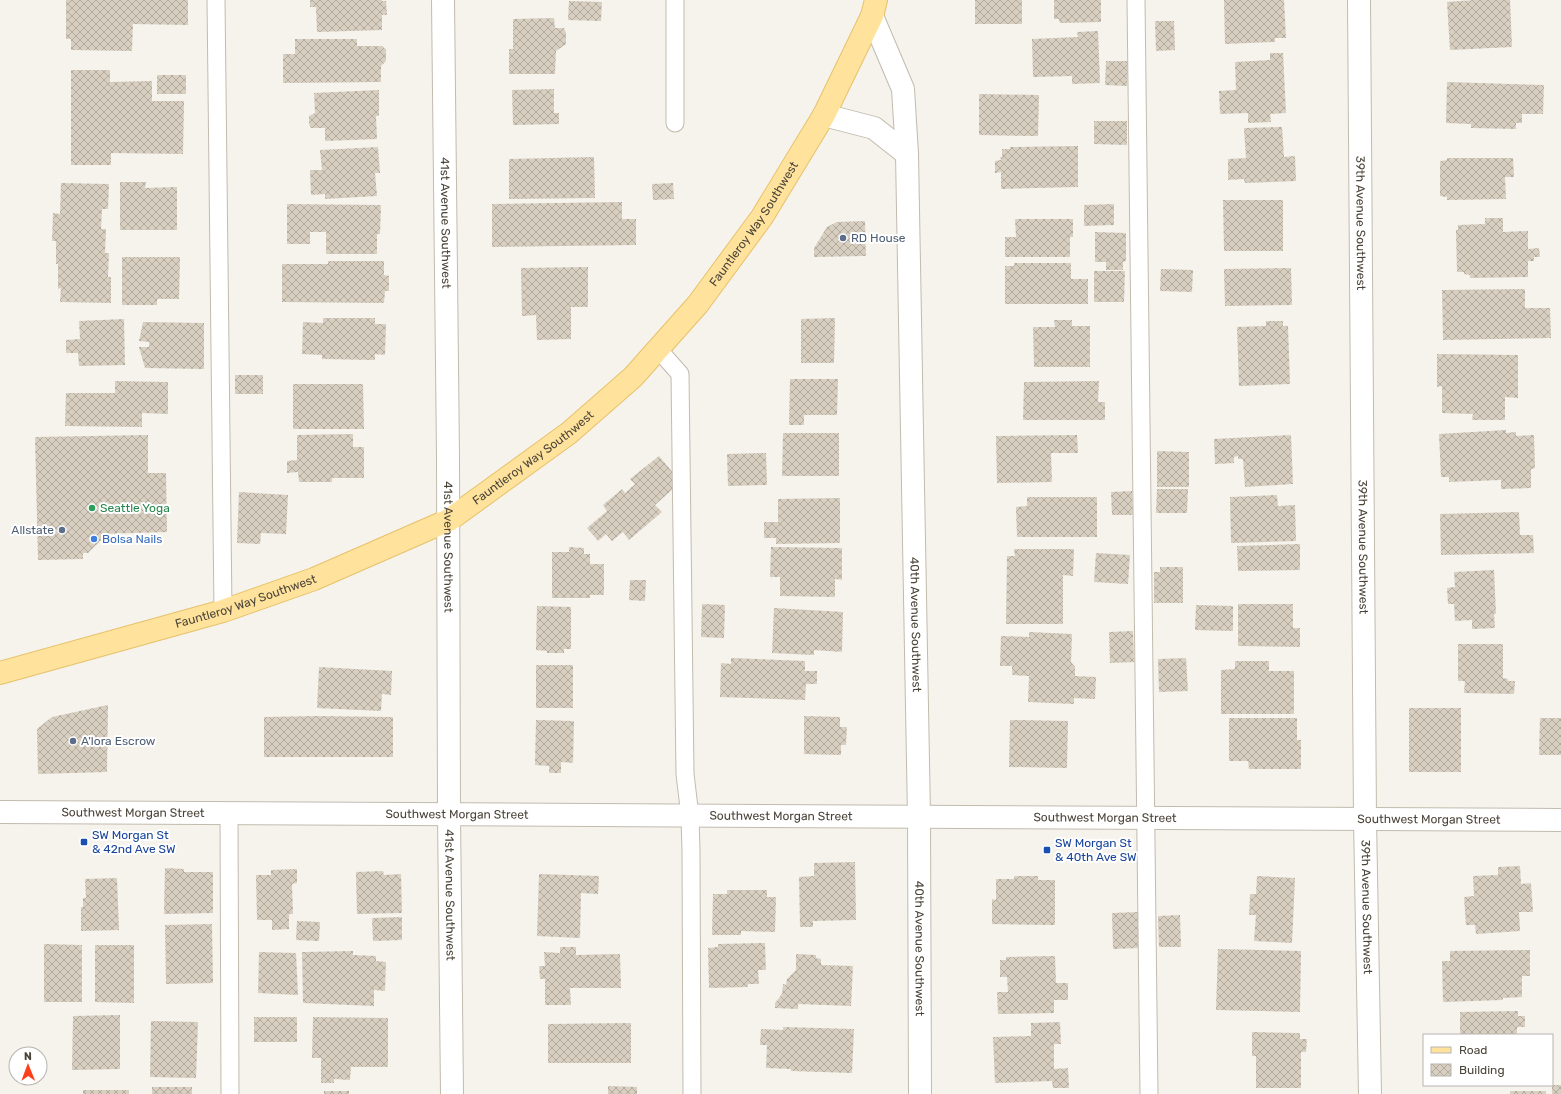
<svg xmlns="http://www.w3.org/2000/svg" width="1561" height="1094" font-family="Rubik,sans-serif">
  <style>
    .building { fill: url(#building-cross-hatch) }
    .lines { fill: none; stroke-linecap: round; stroke-linejoin: round }
    .service-casing { stroke: #c2bbae; stroke-width: 19 }
    .minor-casing { stroke: #c2bbae; stroke-width: 24 }
    .tertiary-casing { stroke: #c2bbae; stroke-width: 24 }
    .primary-casing { stroke: #e6c16a; stroke-width: 24 }
    .service { stroke: #fff; stroke-width: 17 }
    .minor { stroke: #fff; stroke-width: 22 }
    .tertiary { stroke: #fff; stroke-width: 22 }
    .primary { stroke: #ffe39c; stroke-width: 22 }
    .service-dot { fill: #5c6f8a; stroke: #fff; stroke-width: 1.5 }
    .leisure-dot { fill: #2e9e5b; stroke: #fff; stroke-width: 1.5 }
    .shop-dot { fill: #3f7fe0; stroke: #fff; stroke-width: 1.5 }
    .transit-dot { fill: #1a4fb4; stroke: #fff; stroke-width: 1.5 }
    .labels { text-anchor: middle; dominant-baseline: central; stroke-width: 4; stroke-linejoin: round; paint-order: stroke }
    .street-label { font-size: 12px; fill: #4b4439; stroke: #fff }
    .service-label { font-size: 12px; fill: #4e5e75; stroke: #fff; text-anchor: start }
    .leisure-label { font-size: 12px; fill: #27864d; stroke: #fff; text-anchor: start }
    .shop-label { font-size: 12px; fill: #366cbe; stroke: #fff; text-anchor: start }
    .transit-label { font-size: 12px; fill: #164399; stroke: #fff; text-anchor: start }
  </style>
  <defs>
    <pattern id="building-cross-hatch" width="8" height="8" patternUnits="userSpaceOnUse"><rect width="8" height="8" fill="#d8cfc1"/><path d="M0 0l8 8M0 8l8-8" fill="none" stroke="#b1aa9e"/></pattern>
  </defs>
  <rect width="100%" height="100%" fill="#f6f3ec"/>
  <g class="building">
    <path d="M66 0H188V25L133 24 132 51 71 50V39H66Z"/>
    <path d="M310 0H382V1H386L387 15H382V30L317 32 316 7H310Z"/>
    <rect x="975" y="0" width="47" height="24"/>
    <path d="M1054 0H1101V22L1060 23 1059 19H1054Z"/>
    <path d="M1224 0H1284L1286 38H1275V42L1225 44Z"/>
    <path d="M1474 0H1510L1512 47 1450 50 1447 2Z"/>
    <path d="M569 1 602 2 601 21 568 20Z"/>
    <path d="M554 18 555 28H564L566 33V44L556 51 555 74H509V49H513V19Z"/>
    <path d="M1155 21H1174L1175 50 1156 51Z"/>
    <path d="M1098 31 1100 83 1072 84V76L1033 77 1032 39 1078 37 1077 32Z"/>
    <path d="M295 39H357V46H382L386 50V61L381 66V82L283 83V54H295Z"/>
    <path d="M1270 53H1283L1286 113 1270 114 1271 122 1248 123V113L1220 114 1219 91 1236 90 1235 62 1270 60Z"/>
    <path d="M1106 61H1128L1127 86 1105 85Z"/>
    <path d="M71 70H110V82L152 81V101H184L183 154 111 153V165H71Z"/>
    <rect x="157" y="75" width="29" height="19"/>
    <path d="M1447 82 1544 85 1543 114H1522V123H1516V129L1471 128V124L1446 123Z"/>
    <path d="M554 89V113H559V124L513 125 512 90Z"/>
    <path d="M379 90V116H376L377 139 325 141V128H311L309 124V116L315 113 314 93Z"/>
    <path d="M979 94 1039 95 1038 136 979 135Z"/>
    <path d="M1094 121H1127V145L1094 144Z"/>
    <path d="M1282 127 1284 157 1295 156 1296 181 1245 183 1244 179 1228 180V159L1246 158 1244 128Z"/>
    <path d="M1078 146V187L1001 189V172L995 173V161L1001 160 1000 157H1002V149H1010V147Z"/>
    <path d="M378 147 380 173H375L377 196 325 199V194L311 195 310 170H322L320 150Z"/>
    <path d="M594 157 595 198 509 199V159Z"/>
    <path d="M1447 158H1513L1514 177H1505L1506 199 1447 200V197L1440 196V161L1447 160Z"/>
    <path d="M120 182H146L145 188 177 187V230H120Z"/>
    <path d="M61 183 109 184 108 209H102L101 229H106L105 253H109L108 277H111V303L60 302 61 288 58 289V264H56V241H52L53 213 60 214Z"/>
    <path d="M673 183 674 199 653 200 652 184Z"/>
    <path d="M1223 200H1283V251H1224Z"/>
    <path d="M622 202V219H636V245L492 247V204Z"/>
    <path d="M287 204 381 205 380 234H377V254H326V232H310V244H287Z"/>
    <path d="M1114 204V225L1084 226V205Z"/>
    <path d="M1485 218H1503V232L1528 231V249L1539 248 1540 257H1534V261H1528V277L1470 278V275L1464 274V272H1457L1456 230H1458V225L1485 224Z"/>
    <path d="M1015 219H1073V237H1070V257H1005V237H1016Z"/>
    <path d="M865 221 866 256 814 257V248L827 227 837 222Z"/>
    <path d="M1095 232 1126 233V261L1123 262V270H1106V262H1095Z"/>
    <path d="M122 257H180L179 299H157V305H122Z"/>
    <path d="M328 261H384V275L389 276V291H385L384 303 282 302V264H328Z"/>
    <path d="M1014 263H1071V279H1088V304H1005V266H1014Z"/>
    <path d="M588 267V307H571V339L537 340 536 315 522 316 521 268Z"/>
    <path d="M1291 268 1292 305 1225 306 1224 269Z"/>
    <path d="M1161 269 1193 270 1192 292 1160 291Z"/>
    <path d="M1094 271H1125L1124 302H1094Z"/>
    <path d="M1525 289V308H1550L1551 338 1443 340 1442 290Z"/>
    <path d="M323 318H375V324H386L385 355 375 354V360L322 359V355L302 354 303 322 323 323Z"/>
    <path d="M835 318 834 363H801V319Z"/>
    <path d="M124 319 125 365 79 366 78 353H66V340L80 339 79 321Z"/>
    <path d="M1054 320H1072V326H1090V367H1034L1033 327H1055Z"/>
    <path d="M1266 321H1283V326H1288L1290 384 1239 386 1237 327 1266 326Z"/>
    <path d="M143 322 204 323V369L145 368 139 347H149V342L139 341Z"/>
    <path d="M1437 354 1518 355V398L1505 397V420H1472L1473 414 1442 413V386L1437 387Z"/>
    <rect x="235" y="375" width="28" height="19"/>
    <path d="M790 379H838L837 415H804V425H789Z"/>
    <path d="M115 381 168 382V414L142 413V427L65 426 66 393H115Z"/>
    <path d="M1099 381 1098 402H1105V420H1023L1024 382Z"/>
    <path d="M293 384H363L364 429H293Z"/>
    <path d="M1506 430V433L1516 432V436L1534 435 1535 468 1531 469V488L1501 489V480L1449 482V477H1441L1439 434Z"/>
    <path d="M783 433H839V476H782Z"/>
    <path d="M353 434V447H364V478H332V482H299L298 472 287 473V461L297 460V435Z"/>
    <path d="M148 435V473H166L167 532 101 534V540L88 553H83V559L38 560 35 437Z"/>
    <path d="M1077 435 1078 453H1051L1052 482 997 483 996 436Z"/>
    <path d="M1291 435 1293 484 1245 487 1243 459H1238V456L1234 457V463L1215 464 1214 439Z"/>
    <path d="M1157 451 1189 452V487H1157Z"/>
    <path d="M766 453 767 485 728 486 727 454Z"/>
    <path d="M659 456 675 475 674 488 655 505 662 512 629 540 623 532 612 541 606 534 598 541 587 528 607 511 603 505 622 489 625 493 635 484 630 479Z"/>
    <path d="M1157 489H1188L1187 513H1156Z"/>
    <path d="M1132 491 1133 515H1112L1111 492Z"/>
    <path d="M239 492 288 495 286 534 261 533 260 544 237 543Z"/>
    <path d="M1277 495 1278 506 1295 505 1296 541 1231 543 1230 497Z"/>
    <path d="M1027 497H1097V537H1017L1016 507 1027 506Z"/>
    <path d="M840 498V543L776 544V538H764V522H778V499Z"/>
    <path d="M1519 512 1520 535H1533L1534 553 1441 555 1440 514Z"/>
    <path d="M1300 544V570L1238 571 1237 546Z"/>
    <path d="M569 547 584 548V554H590V564H604V595H590V598H552V552H569Z"/>
    <path d="M771 547 842 548V580L835 579V597L780 596V577H770Z"/>
    <path d="M1014 549H1074L1073 576 1063 575V624H1006L1007 556H1015Z"/>
    <path d="M1096 553 1130 555 1128 584 1094 582Z"/>
    <path d="M1160 567H1183V603H1154V572H1160Z"/>
    <path d="M1494 570 1496 614H1494L1495 628 1472 629V620L1455 621 1454 604H1448L1447 588 1455 587 1454 572Z"/>
    <path d="M630 580H646L645 601 629 600Z"/>
    <path d="M702 604 725 605 724 638 701 637Z"/>
    <path d="M1238 604H1293V628H1300V647L1238 646Z"/>
    <path d="M1196 605 1233 606V631L1195 630Z"/>
    <path d="M537 606 571 607V649H564V653H547V651L536 650Z"/>
    <path d="M774 608 843 612 842 652 814 650V655L772 653Z"/>
    <path d="M1133 631 1134 662 1110 663 1109 632Z"/>
    <path d="M1029 632 1072 634 1071 662 1075 667V676L1096 677 1095 699 1074 698V704L1028 702 1029 676 1012 675V666H1000L1001 636 1029 637Z"/>
    <path d="M1458 644H1503V678L1508 679V681H1515L1514 694 1464 693 1465 681H1458Z"/>
    <path d="M731 658 805 661V671H817V684H806L805 700 720 697 721 663 731 664Z"/>
    <path d="M1186 658 1188 691 1159 692 1158 659Z"/>
    <path d="M1235 661H1269V671H1294V714H1221V670L1235 669Z"/>
    <rect x="536" y="665" width="37" height="43"/>
    <path d="M319 667 392 671 391 695 382 694 381 711 317 708Z"/>
    <path d="M108 705 107 772 38 774 37 729 52 717Z"/>
    <rect x="1409" y="708" width="52" height="64"/>
    <path d="M316 716 393 717V757H264V717Z"/>
    <path d="M804 716 840 717V727H847L846 745H841V755L804 754Z"/>
    <path d="M1229 718H1297V740H1301V769H1249L1248 761H1229Z"/>
    <path d="M1540 718H1561V755H1539Z"/>
    <path d="M536 720 574 721 573 763 561 762V773H549V766L535 765Z"/>
    <path d="M1010 720 1068 721 1067 768 1009 767Z"/>
    <path d="M855 862 856 920 813 921V927H800L799 877 814 876V863Z"/>
    <path d="M1520 866 1521 884 1531 883 1533 912H1519L1520 931 1476 934 1475 925H1466L1464 897 1474 896 1473 876 1498 875V867Z"/>
    <path d="M165 868 184 869V872H213V913L164 914Z"/>
    <path d="M297 869V883L292 884 293 914H289V929L272 930V920H257L256 875H271V870Z"/>
    <path d="M383 871 384 875 401 874 402 913 357 914 356 872Z"/>
    <path d="M539 874 599 876 598 894 581 893 580 938 537 936Z"/>
    <path d="M1014 876H1038V880H1055V925L992 924V899L996 900V879H1014Z"/>
    <path d="M1257 876 1295 878 1292 943 1254 941 1256 915H1249L1250 894H1256Z"/>
    <path d="M117 878 119 930 81 931V907H83V898H86L85 879Z"/>
    <path d="M727 890H767V897H776L775 932 741 931V935H712L713 894H727Z"/>
    <path d="M1139 912 1140 948 1113 949 1112 913Z"/>
    <path d="M1180 915 1181 947H1159L1158 916Z"/>
    <path d="M402 917V940L373 941 372 918Z"/>
    <path d="M297 921 320 922 319 941 296 940Z"/>
    <path d="M212 924 213 983 166 984 165 925Z"/>
    <path d="M765 943 766 970H758L759 984H748V987L709 988 708 948 718 947V944Z"/>
    <path d="M44 944 82 945V1002H44Z"/>
    <path d="M95 945H134V1003L95 1002Z"/>
    <path d="M560 947H576V955L620 954 621 988H570L571 1005H545V979H540L539 966H545L544 952 560 953Z"/>
    <path d="M1218 949 1301 951 1300 1012 1216 1010Z"/>
    <path d="M1530 950V976H1522V997L1503 998V1000L1443 1002 1442 961H1450V951Z"/>
    <path d="M353 951V955L376 956V961L386 962 385 991 374 990V1006L303 1003 302 952Z"/>
    <path d="M259 952 296 953 298 995 258 993Z"/>
    <path d="M796 954 816 955V958L821 959V965L853 966 851 1006 798 1004V1009L775 1008V1003L782 994 783 984 786 985 787 979 796 970Z"/>
    <path d="M1055 956 1056 983H1068V1000H1054V1013L998 1014 997 992H1008L1007 977H1000V960H1006V957Z"/>
    <path d="M1518 1011V1016H1525V1027H1517V1035H1460V1012Z"/>
    <path d="M120 1015V1069L72 1070 73 1016Z"/>
    <rect x="254" y="1017" width="43" height="25"/>
    <path d="M313 1017 388 1018V1067H351L350 1080 334 1079V1083H321V1058H312Z"/>
    <path d="M151 1021 198 1022 196 1078 150 1077Z"/>
    <path d="M1060 1022 1061 1044H1054V1069L1068 1068 1069 1088H1053L1052 1081 995 1083 993 1037 1031 1036V1023Z"/>
    <path d="M631 1023V1063H548V1024Z"/>
    <path d="M783 1027 854 1029 852 1073 791 1071V1069L766 1068 767 1045H760L761 1029 783 1030Z"/>
    <path d="M1252 1032 1300 1033V1039H1307L1306 1052H1301V1088H1256V1056H1252Z"/>
    <rect x="1552" y="1085" width="9" height="9"/>
    <path d="M608 1086 637 1087V1094H608Z"/>
    <rect x="152" y="1087" width="40" height="7"/>
    <rect x="83" y="1090" width="46" height="4"/>
    <rect x="324" y="1091" width="25" height="3"/>
    <rect x="1510" y="1091" width="36" height="3"/>
  </g>
  <g class="lines">
    <defs>
      <g id="service">
        <path d="M216 0 223 611"/>
        <path d="M1136 0 1149 1094"/>
        <path d="M675 123V0"/>
        <path d="M658 349 680 374 685 774 690 816 691 851 692 1094"/>
        <path d="M229 813 230 1094"/>
      </g>
      <g id="minor">
        <path id="s1" d="M443 0 448 456 449 814 452 1094"/>
        <path id="s2" d="M1359 0 1365 819 1370 1094"/>
        <path id="s3" d="M872 16 903 89 907 154 919 817 920 1094"/>
        <path d="M824 115 874 128 907 154"/>
      </g>
      <g id="tertiary">
        <path id="s4" d="M0 812 1561 820"/>
      </g>
      <g id="primary">
        <path id="s5" d="M0 673 223 611 314 579 449 520 569 433 633 377 698 304 762 217 824 115 872 16 876 0"/>
      </g>
    </defs>
    <use href="#service" class="service-casing"/>
    <use href="#minor" class="minor-casing"/>
    <use href="#tertiary" class="tertiary-casing"/>
    <use href="#primary" class="primary-casing"/>
    <use href="#service" class="service"/>
    <use href="#minor" class="minor"/>
    <use href="#tertiary" class="tertiary"/>
    <use href="#primary" class="primary"/>
  </g>
  <g class="service-dot">
    <circle cx="843" cy="238" r="4"/>
    <circle cx="62" cy="530" r="4"/>
    <circle cx="73" cy="741" r="4"/>
  </g>
  <circle class="leisure-dot" cx="92" cy="508" r="4"/>
  <circle class="shop-dot" cx="94" cy="539" r="4"/>
  <g class="transit-dot">
    <rect x="80" y="838" width="8" height="8" rx="2"/>
    <rect x="1043" y="846" width="8" height="8" rx="2"/>
  </g>
  <g class="labels">
    <g class="street-label">
      <text stroke="none"><textPath href="#s1" startOffset="223">41st Avenue Southwest</textPath></text>
      <text stroke="none"><textPath href="#s5" startOffset="904">Fauntleroy Way Southwest</textPath></text>
      <text stroke="none"><textPath href="#s2" startOffset="223">39th Avenue Southwest</textPath></text>
      <text stroke="none"><textPath href="#s5" startOffset="580">Fauntleroy Way Southwest</textPath></text>
      <text stroke="none"><textPath href="#s1" startOffset="547">41st Avenue Southwest</textPath></text>
      <text stroke="none"><textPath href="#s2" startOffset="547">39th Avenue Southwest</textPath></text>
      <text stroke="none"><textPath href="#s5" startOffset="256">Fauntleroy Way Southwest</textPath></text>
      <text stroke="none"><textPath href="#s3" startOffset="615">40th Avenue Southwest</textPath></text>
      <text stroke="none"><textPath href="#s4" startOffset="133">Southwest Morgan Street</textPath></text>
      <text stroke="none"><textPath href="#s4" startOffset="457">Southwest Morgan Street</textPath></text>
      <text stroke="none"><textPath href="#s4" startOffset="781">Southwest Morgan Street</textPath></text>
      <text stroke="none"><textPath href="#s4" startOffset="1105">Southwest Morgan Street</textPath></text>
      <text stroke="none"><textPath href="#s4" startOffset="1429">Southwest Morgan Street</textPath></text>
      <text stroke="none"><textPath href="#s1" startOffset="895">41st Avenue Southwest</textPath></text>
      <text stroke="none"><textPath href="#s2" startOffset="907">39th Avenue Southwest</textPath></text>
      <text stroke="none"><textPath href="#s3" startOffset="939">40th Avenue Southwest</textPath></text>
    </g>
    <g class="service-label">
      <text x="851" y="238">RD House</text>
      <text x="54" y="530" text-anchor="end">Allstate</text>
      <text x="81" y="741">A'lora Escrow</text>
    </g>
    <g class="leisure-label">
      <text x="100" y="508">Seattle Yoga</text>
    </g>
    <g class="shop-label">
      <text x="102" y="539">Bolsa Nails</text>
    </g>
    <g class="transit-label">
      <text x="92" y="835">SW Morgan St<tspan x="92" dy="14">&amp; 42nd Ave SW</tspan></text>
      <text x="1055" y="843">SW Morgan St<tspan x="1055" dy="14">&amp; 40th Ave SW</tspan></text>
    </g>
  </g>
  <rect x="1423" y="1034" width="130" height="52" fill="#ffffff" stroke="#b7b4b0"/>
  <rect x="1431" y="1047" width="20" height="6" fill="#ffe39c" stroke="#b7b4b0"/>
  <text x="1459" y="1054" font-size="12" fill="#4b4439">Road</text>
  <rect x="1431" y="1064" width="20" height="12" fill="url(#building-cross-hatch)" stroke="#b7b4b0"/>
  <text x="1459" y="1074" font-size="12" fill="#4b4439">Building</text>
  <g transform="translate(28 1066) rotate(359)"><circle r="19" fill="#ffffff" stroke="#b7b4b0"/>
  <path d="M0-3L7 15L0 10L-7 15Z" fill="#fc3f1d"/>
  <text y="-6" font-size="11" font-weight="bold" text-anchor="middle" fill="#4b4439">N</text>
  </g>
</svg>
